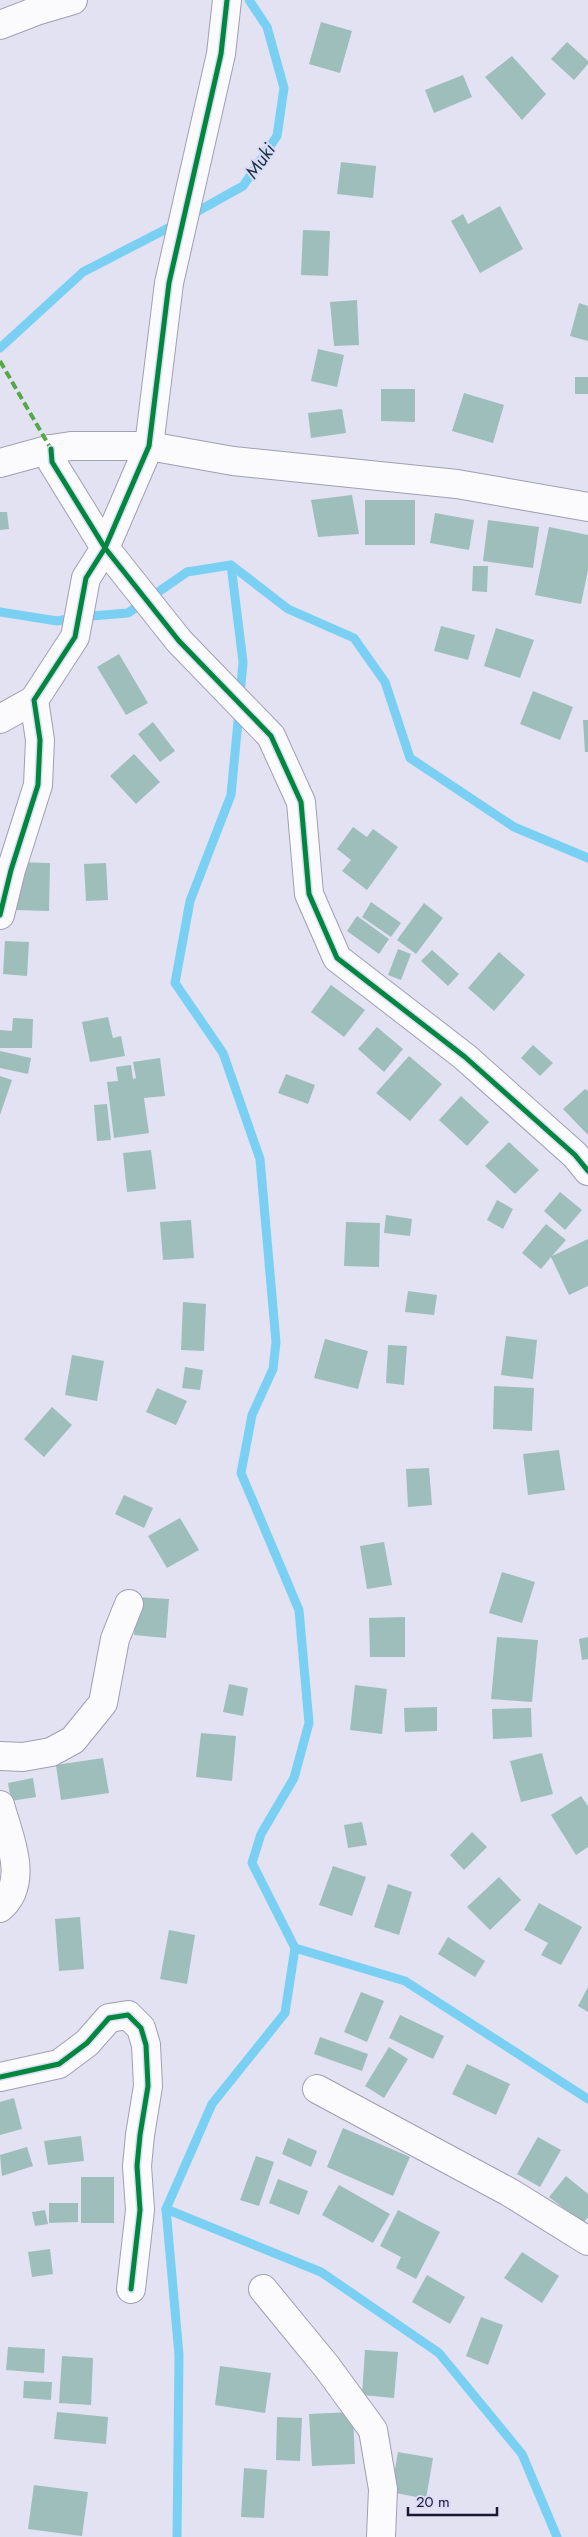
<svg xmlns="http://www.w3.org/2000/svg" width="588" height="2537" font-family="Jost,sans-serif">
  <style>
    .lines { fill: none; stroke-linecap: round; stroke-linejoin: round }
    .stream { stroke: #7ad0f3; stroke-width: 9 }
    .building { fill: #9ebebb }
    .street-casing { stroke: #a09fb3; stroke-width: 30 }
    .street { stroke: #fbfbfd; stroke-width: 28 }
    .quiet { stroke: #52a945; stroke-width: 4; stroke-dasharray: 8 4; stroke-linecap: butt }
    .cycleway-casing { stroke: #dcdcf9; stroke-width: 8 }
    .cycleway { stroke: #00873e; stroke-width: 5 }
    .labels { text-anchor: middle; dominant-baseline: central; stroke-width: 4; stroke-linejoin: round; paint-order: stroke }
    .water-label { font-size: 19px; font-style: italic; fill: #19333d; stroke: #dcdcf9 }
  </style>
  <rect width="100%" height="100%" fill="#e2e2f3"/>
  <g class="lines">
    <g class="stream">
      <path d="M191 215 243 186 277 136 284 88 267 27 249 0"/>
      <path d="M0 348 83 272 176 224"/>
      <path d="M231 565 243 662 240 696"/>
      <path d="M0 612 57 621 79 617 128 613 187 572 231 565 288 609 354 638 385 682 410 758 514 827 588 858"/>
      <path d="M295 1948 405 1981 588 2099"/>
      <path d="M166 2209 321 2272 439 2353 522 2454 557 2537"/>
      <path d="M177 2537 179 2355 166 2209 212 2104 285 2013 295 1948 252 1863 261 1834 294 1778 309 1723 299 1610 241 1473 252 1415 273 1369 276 1342 260 1159 223 1053 175 983 190 901 231 795 239 711"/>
    </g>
  </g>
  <g class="building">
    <path d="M321 22 352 31 340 73 309 64Z"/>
    <path d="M567 42 588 61V64L574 80 551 59Z"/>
    <path d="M512 56 546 94 522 120 485 77Z"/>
    <path d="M463 75 472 97 434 113 425 90Z"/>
    <path d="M341 162 376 166 373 198 337 194Z"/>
    <path d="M500 206 523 249 480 273 451 221 463 214 468 224Z"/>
    <path d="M303 230 330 231 328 276 301 275Z"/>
    <path d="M357 300 359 345 334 346 330 302Z"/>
    <path d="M579 303 588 306V341L570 336Z"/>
    <path d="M318 349 344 355 337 387 311 381Z"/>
    <rect x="575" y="377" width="13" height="17"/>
    <path d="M381 389H415V422L381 421Z"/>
    <path d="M464 393 504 405 493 443 452 431Z"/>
    <path d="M342 409 346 433 311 438 308 413Z"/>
    <path d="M352 495 359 534 318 537 311 500Z"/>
    <rect x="365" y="500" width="50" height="45"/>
    <path d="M0 512H7L9 529 0 530Z"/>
    <path d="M435 513 474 520 469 550 430 543Z"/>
    <path d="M488 520 539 527 533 568 483 561Z"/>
    <path d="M549 527 588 535V570L581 604 535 595Z"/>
    <path d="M473 566H488L487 592 472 591Z"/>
    <path d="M441 626 475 635 468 660 434 651Z"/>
    <path d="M496 628 534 640 520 678 484 666Z"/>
    <path d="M119 654 148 703 126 715 97 667Z"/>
    <path d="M533 691 573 707 560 740 520 724Z"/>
    <path d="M583 720H588V752H585Z"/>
    <path d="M153 722 175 751 160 762 138 734Z"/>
    <path d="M134 754 160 782 136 804 110 776Z"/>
    <path d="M353 827 367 837 373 829 398 847 367 890 342 871 351 860 337 849Z"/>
    <path d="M15 862 50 863 49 911 14 910Z"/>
    <path d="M106 863 108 900 86 901 84 864Z"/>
    <path d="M371 902 401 923 391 937 362 917Z"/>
    <path d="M424 903 443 918 416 954 397 940Z"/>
    <path d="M357 916 389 939 379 954 347 931Z"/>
    <path d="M5 941 29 942 27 976 3 974Z"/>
    <path d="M398 949 411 954 401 980 388 975Z"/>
    <path d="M432 950 459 974 448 986 421 961Z"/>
    <path d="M499 952 525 975 494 1011 468 988Z"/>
    <path d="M331 985 365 1010 344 1037 311 1012Z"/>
    <path d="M108 1017 113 1038 121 1036 125 1056 90 1062 82 1022Z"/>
    <path d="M13 1018 33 1019 32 1048H0V1030L12 1031Z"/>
    <path d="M377 1027 403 1049 384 1072 358 1049Z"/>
    <path d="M533 1045 553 1063 540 1076 521 1058Z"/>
    <path d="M0 1051 31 1058 28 1074 0 1068Z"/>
    <path d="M409 1056 442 1084 410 1121 376 1093Z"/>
    <path d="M160 1058 165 1096 144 1098 149 1133 114 1138 107 1082 118 1081 116 1067 131 1065 133 1079 136 1078 133 1062Z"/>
    <path d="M286 1074 315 1085 308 1104 278 1093Z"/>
    <path d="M0 1076 12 1080 0 1115Z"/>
    <path d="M585 1089 588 1091V1135L563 1109Z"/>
    <path d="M461 1096 489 1122 467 1146 439 1120Z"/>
    <path d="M107 1104 111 1140 97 1141 94 1105Z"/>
    <path d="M509 1142 539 1170 515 1194 485 1166Z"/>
    <path d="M151 1150 156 1189 127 1192 123 1153Z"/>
    <path d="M560 1192 582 1210 565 1230 544 1211Z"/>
    <path d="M497 1200 513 1209 503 1229 487 1220Z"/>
    <path d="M386 1215 412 1219 410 1236 384 1233Z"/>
    <path d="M191 1220 194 1258 163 1260 160 1222Z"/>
    <path d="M346 1222 380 1223 379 1267 344 1266Z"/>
    <path d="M546 1224 566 1240 552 1256 588 1239V1286L569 1295 551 1257 541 1269 522 1253Z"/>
    <path d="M408 1291 437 1295 434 1315 405 1312Z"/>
    <path d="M183 1302 206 1304 204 1351 181 1350Z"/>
    <path d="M506 1336 537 1340 533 1379 501 1375Z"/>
    <path d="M325 1339 368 1351 358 1389 314 1378Z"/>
    <path d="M388 1345 407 1346 404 1385 386 1383Z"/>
    <path d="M72 1355 104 1361 97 1401 65 1395Z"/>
    <path d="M185 1367 203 1370 200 1390 182 1388Z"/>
    <path d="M494 1386 534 1388 532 1431 493 1429Z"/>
    <path d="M157 1388 187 1401 176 1425 146 1412Z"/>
    <path d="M52 1407 72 1425 44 1457 24 1439Z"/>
    <path d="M559 1450 565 1490 528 1495 523 1454Z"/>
    <path d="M429 1468 432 1505 408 1507 406 1469Z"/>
    <path d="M124 1495 153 1508 144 1528 115 1514Z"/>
    <path d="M180 1518 199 1550 167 1568 148 1536Z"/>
    <path d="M384 1542 392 1585 367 1589 360 1546Z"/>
    <path d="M502 1572 535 1582 522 1623 489 1613Z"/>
    <path d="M136 1597 169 1599 166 1638 134 1635Z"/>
    <path d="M405 1617V1657H370L369 1618Z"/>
    <path d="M497 1637 538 1640 532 1702 491 1699Z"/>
    <path d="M588 1637V1659L582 1660 579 1639Z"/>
    <path d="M229 1684 248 1688 243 1716 223 1712Z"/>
    <path d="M355 1685 387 1689 382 1734 350 1730Z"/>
    <path d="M437 1707V1731L405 1732 404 1708Z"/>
    <path d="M531 1708 532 1737 493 1739 492 1709Z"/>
    <path d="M201 1733 236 1736 232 1781 196 1777Z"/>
    <path d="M542 1753 553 1794 521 1802 510 1761Z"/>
    <path d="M103 1758 109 1793 61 1800 56 1765Z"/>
    <path d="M33 1778 36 1797 11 1801 8 1783Z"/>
    <path d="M581 1796 588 1806V1847L576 1855 551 1815Z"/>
    <path d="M362 1822 367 1845 348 1848 344 1825Z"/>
    <path d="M472 1832 487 1847 464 1870 450 1855Z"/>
    <path d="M333 1866 366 1877 352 1916 319 1905Z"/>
    <path d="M499 1877 521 1900 490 1930 467 1907Z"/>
    <path d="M388 1884 412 1892 399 1935 374 1927Z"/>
    <path d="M539 1903 582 1927 561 1965 541 1955 548 1943 524 1930Z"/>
    <path d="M80 1917 84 1969 59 1971 55 1919Z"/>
    <path d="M169 1930 195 1935 187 1984 160 1979Z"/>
    <path d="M448 1937 485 1961 475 1977 438 1954Z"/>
    <path d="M588 1987V2012L578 2006Z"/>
    <path d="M361 1992 384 2001 367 2042 344 2032Z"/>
    <path d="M400 2015 444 2036 433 2059 389 2038Z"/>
    <path d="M320 2037 368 2054 362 2071 314 2054Z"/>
    <path d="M389 2047 408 2059 384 2098 365 2086Z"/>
    <path d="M467 2064 510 2084 496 2115 452 2094Z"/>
    <path d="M14 2098 22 2129 0 2135V2102Z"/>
    <path d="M343 2128 410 2157 393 2196 327 2167Z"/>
    <path d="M81 2136 84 2161 48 2165 44 2141Z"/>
    <path d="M538 2137 561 2150 540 2187 517 2174Z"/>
    <path d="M288 2138 317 2151 311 2167 282 2154Z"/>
    <path d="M27 2147 33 2166 2 2176 0 2155Z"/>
    <path d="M256 2156 274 2162 259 2206 240 2200Z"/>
    <path d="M566 2176 588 2194V2217L583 2223 549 2197Z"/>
    <rect x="81" y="2177" width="33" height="46"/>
    <path d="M278 2179 308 2191 299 2215 269 2203Z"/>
    <path d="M339 2185 390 2214 373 2243 322 2215Z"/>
    <path d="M49 2203H78V2222L49 2223Z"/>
    <path d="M45 2210 48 2224 35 2226 32 2212Z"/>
    <path d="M398 2210 440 2232 416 2279 396 2268 401 2257 380 2246Z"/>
    <path d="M50 2249 53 2274 32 2277 28 2252Z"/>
    <path d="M522 2252 559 2276 542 2303 504 2278Z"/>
    <path d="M427 2275 465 2297 450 2324 412 2302Z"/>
    <path d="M481 2317 503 2325 488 2365 466 2356Z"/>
    <path d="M8 2347 45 2349 44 2373 6 2370Z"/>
    <path d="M365 2350 398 2352 394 2398 362 2395Z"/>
    <path d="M62 2356 93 2358 91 2405 59 2403Z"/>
    <path d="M220 2366 271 2373 265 2413 215 2405Z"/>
    <path d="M24 2381 52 2382 51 2400 23 2398Z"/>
    <path d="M57 2412 108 2417 106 2444 54 2439Z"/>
    <path d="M353 2412 355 2464 312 2466 309 2414Z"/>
    <path d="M277 2417 302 2418 300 2461 276 2460Z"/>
    <path d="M398 2452 433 2458 426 2499 391 2492Z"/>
    <path d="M244 2468 267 2470 264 2518 241 2517Z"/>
    <path d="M34 2485 88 2492 82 2536 28 2529Z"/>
  </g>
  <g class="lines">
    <defs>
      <g id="street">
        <path d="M0 25 39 10 73 0"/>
        <path d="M51 449 52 462 105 548 179 641 271 736 301 802 309 894 337 958 465 1057 575 1155 588 1171"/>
        <path d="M0 463 51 449 71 446H149L233 461 457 484 588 507"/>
        <path d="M0 719 34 700"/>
        <path d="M0 915 11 870 38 785 40 740 34 700 75 637 86 578 105 548 149 446 169 283 221 54 227 0"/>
        <path d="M0 1756 23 1757 51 1752 73 1740 103 1703 115 1639 129 1604"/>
        <path d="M0 1805C9 1837 30 1882 0 1908"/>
        <path d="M0 2077 59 2064 87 2043 109 2018 128 2015 141 2028 146 2045 148 2086 140 2135 137 2166 140 2210 131 2289"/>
        <path d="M317 2089 509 2192 588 2241"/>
        <path d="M263 2289 327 2367 373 2430 383 2489 381 2537"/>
      </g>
    </defs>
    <use href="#street" class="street-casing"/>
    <use href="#street" class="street"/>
    <path class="quiet" d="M0 361 51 449"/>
    <defs>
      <g id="cycleway">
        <path d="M51 449 52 462 105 548 179 641 271 736 301 802 309 894 337 958 465 1057 575 1155 588 1171"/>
        <path d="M0 915 11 870 38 785 40 740 34 700 75 637 86 578 105 548 149 446 169 283 221 54 227 0"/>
        <path d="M0 2077 59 2064 87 2043 109 2018 128 2015 141 2028 146 2045 148 2086 140 2135 137 2166 140 2210 131 2289"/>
      </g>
    </defs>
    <use href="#cycleway" class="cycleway-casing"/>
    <use href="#cycleway" class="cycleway"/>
  </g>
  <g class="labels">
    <g class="water-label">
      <text transform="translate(260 161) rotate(-55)">Muki</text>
    </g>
  </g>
  <path d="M408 2507v8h89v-8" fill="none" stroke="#1a1832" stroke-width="2.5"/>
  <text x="416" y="2507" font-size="15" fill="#1a1832" stroke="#dcdcf9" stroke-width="4" paint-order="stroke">20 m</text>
</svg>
